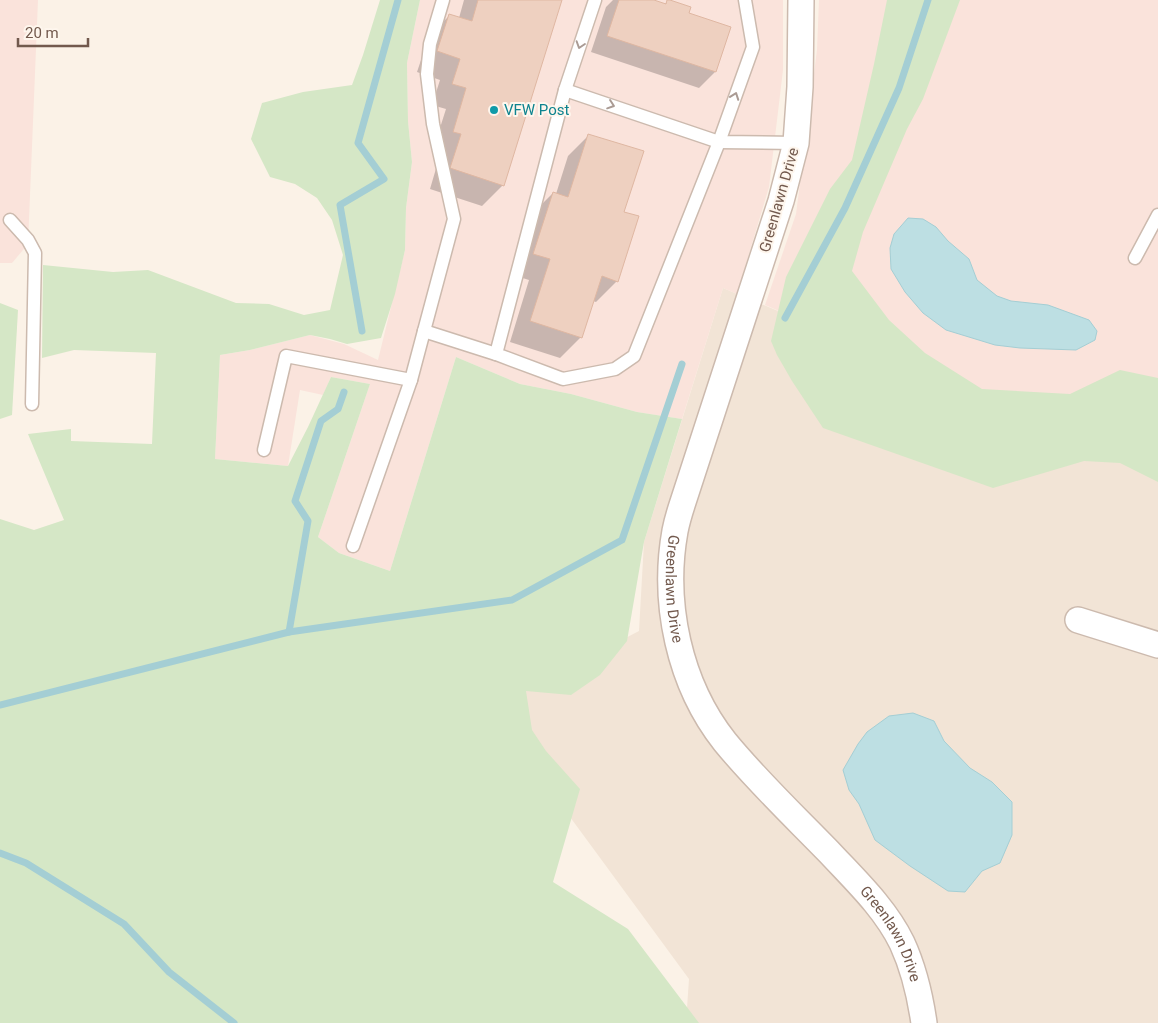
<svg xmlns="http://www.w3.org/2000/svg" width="1158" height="1023" font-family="Roboto,sans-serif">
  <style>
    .residential { fill: #f2e4d6 }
    .commercial { fill: #fae3db }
    .green { fill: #d5e7c6 }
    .water { fill: #bddfe3; stroke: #a4ced4 }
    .shadow { fill: #0003 }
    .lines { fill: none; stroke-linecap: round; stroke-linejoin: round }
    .stream { stroke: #a4ced4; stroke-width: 7 }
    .building { fill: #eed0c0; stroke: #dfb7a2 }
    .lane-casing { stroke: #ccbaae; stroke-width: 15 }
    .street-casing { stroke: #ccbaae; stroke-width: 28 }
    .lane { stroke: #fff; stroke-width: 12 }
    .street { stroke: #fff; stroke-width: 25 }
    .oneway { stroke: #aa9b94 }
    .culture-dot { fill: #0f9aa8; stroke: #fef6ed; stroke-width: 2 }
    .labels { text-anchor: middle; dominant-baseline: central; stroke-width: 4; stroke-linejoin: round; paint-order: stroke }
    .culture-label { font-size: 15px; fill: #0d838f; stroke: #fef6ed; text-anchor: start }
    .street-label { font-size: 15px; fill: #72594d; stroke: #fef6ed }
  </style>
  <rect width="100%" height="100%" fill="#fbf2e7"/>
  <path class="residential" d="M723 288 957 386 1158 410V1023H686L689 979 490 708 639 631 644 542Z"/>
  <g class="commercial">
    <path d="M0 0H38L28 244 12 263H0Z"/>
    <path d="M420 0H783V70L769 187 737 294 723 288 682 419 637 412 571 394 520 384 456 357 390 571 339 553 318 537 370 384 331 377 323 395 300 390 288 466 215 459 220 355 250 350 310 335 344 344 378 360 405 250 406 208 412 162 408 121 407 63Z"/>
    <path d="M819 0H1158V410L957 386 765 305 796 214 817 50Z"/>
  </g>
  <g class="green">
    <path d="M380 0H420L407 63 408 121 412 162 406 208 405 250 395 294 381 338 347 344 330 339 310 335 250 350 220 355 215 459 288 466 308 427 331 377 370 384 318 537 339 553 390 571 456 357 520 384 571 394 637 412 682 419 644 542 627 641 600 675 571 695 526 691 532 730 546 751 580 789 553 882 628 929 699 1023H0V519L34 530 64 520 28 434 71 429V441L152 444 156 353 74 350 42 358 43 265 113 272 148 270 236 303 269 304 304 315 330 310 343 255 332 220 317 198 295 184 270 177 251 139 262 103 303 92 352 85 363 55Z"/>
    <path d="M887 0H960L923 99 907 129 863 232 852 271 889 320 925 353 982 389 1070 394 1120 370 1158 378V482L1120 463 1084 461 993 488 823 428 792 381 777 355 771 341 786 277 830 189 852 160 874 64Z"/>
    <path d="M0 303 18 310 12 415 0 419Z"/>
  </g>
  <g class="water">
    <path d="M908 218 923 219 936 227 948 241 969 259 977 280 997 296 1011 301 1048 305 1089 320 1097 331 1095 340 1076 350 1020 348 995 345 946 330 923 313 905 292 891 269 890 248 894 234Z"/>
    <path d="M913 713 934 721 944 741 970 768 992 782 1012 802V835L1000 863 982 871 965 892 948 891 910 866 875 840 859 804 849 790 843 770 858 744 867 732 889 716Z"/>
  </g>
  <g class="shadow">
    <path d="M464 0H561L503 185 482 206 430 189 440 155 432 153 446 109 432 105 440 80 417 72 429 36 450 15 459 18Z"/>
    <path d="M613 0H650L664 5 668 1 715 72 699 88 591 52 606 7Z"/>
    <path d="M589 135 623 212 617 281 596 302 593 301 581 337 560 358 510 342 529 280 513 275 532 214 553 193 556 194 568 156Z"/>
  </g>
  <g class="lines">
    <g class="stream">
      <path d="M785 318 845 208 899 88 928 0"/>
      <path d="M362 331 340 205 384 179 358 143 398 0"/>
      <path d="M289 632 308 521 295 501 321 421 338 409 344 392"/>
      <path d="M0 705 289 632 512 600 622 540 682 364"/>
      <path d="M0 853 26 863 124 924 169 972 234 1023"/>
    </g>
  </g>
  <g class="building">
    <path d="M478 0H562L504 186 450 168 461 134 453 132 466 88 452 84 460 59 437 51 449 14 472 21Z"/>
    <path d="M619 0H654L666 4 667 0H670L691 7 689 13 731 27 716 72 607 36Z"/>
    <path d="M588 134 644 151 624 212 639 216 618 282 602 276 582 338 530 321 550 259 533 254 553 192 568 197Z"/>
  </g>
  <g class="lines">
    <defs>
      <g id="lane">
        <path d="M595 0 565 90 496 354 563 379 615 369 634 356 719 142 753 47 745 0"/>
        <path d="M565 90 719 142 796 143"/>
        <path d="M10 220 28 240 35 253 32 404"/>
        <path d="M1135 258 1158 215"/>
        <path d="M424 331 454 219 433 124 427 74 430 44 443 0"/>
        <path d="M264 450 286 356 411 380 424 331 496 354"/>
        <path d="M353 546 411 380"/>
      </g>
      <g id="street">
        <path id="s1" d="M801 0 800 87 796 143 781 201 683 502C680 511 677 521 675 531 662 603 679 684 725 742 757 781 794 816 829 852 855 880 885 908 902 943 914 969 920 995 924 1023"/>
        <path d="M1078 620 1158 645"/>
      </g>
    </defs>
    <use href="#lane" class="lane-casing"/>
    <use href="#street" class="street-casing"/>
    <use href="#lane" class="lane"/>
    <use href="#street" class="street"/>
  </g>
  <defs><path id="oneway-chevron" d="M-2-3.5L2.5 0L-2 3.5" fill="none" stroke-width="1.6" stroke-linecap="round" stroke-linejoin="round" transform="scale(1.25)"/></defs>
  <g class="oneway">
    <use href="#oneway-chevron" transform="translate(580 45) rotate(108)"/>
    <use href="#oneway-chevron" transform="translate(735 96) rotate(-70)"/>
    <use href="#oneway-chevron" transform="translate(611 105) rotate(19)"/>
  </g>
  <circle class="culture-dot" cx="494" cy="110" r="5"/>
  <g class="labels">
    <g class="culture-label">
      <text x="504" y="110">VFW Post</text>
    </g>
    <g class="street-label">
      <text transform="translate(779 200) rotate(-74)">Greenlawn Drive</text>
      <text stroke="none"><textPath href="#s1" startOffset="608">Greenlawn Drive</textPath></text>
      <text stroke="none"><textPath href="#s1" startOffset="1028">Greenlawn Drive</textPath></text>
    </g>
  </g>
  <path d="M18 38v8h70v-8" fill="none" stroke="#72594d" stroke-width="2.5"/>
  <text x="25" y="38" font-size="15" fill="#72594d" stroke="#fef6ed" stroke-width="4" paint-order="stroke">20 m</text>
</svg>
